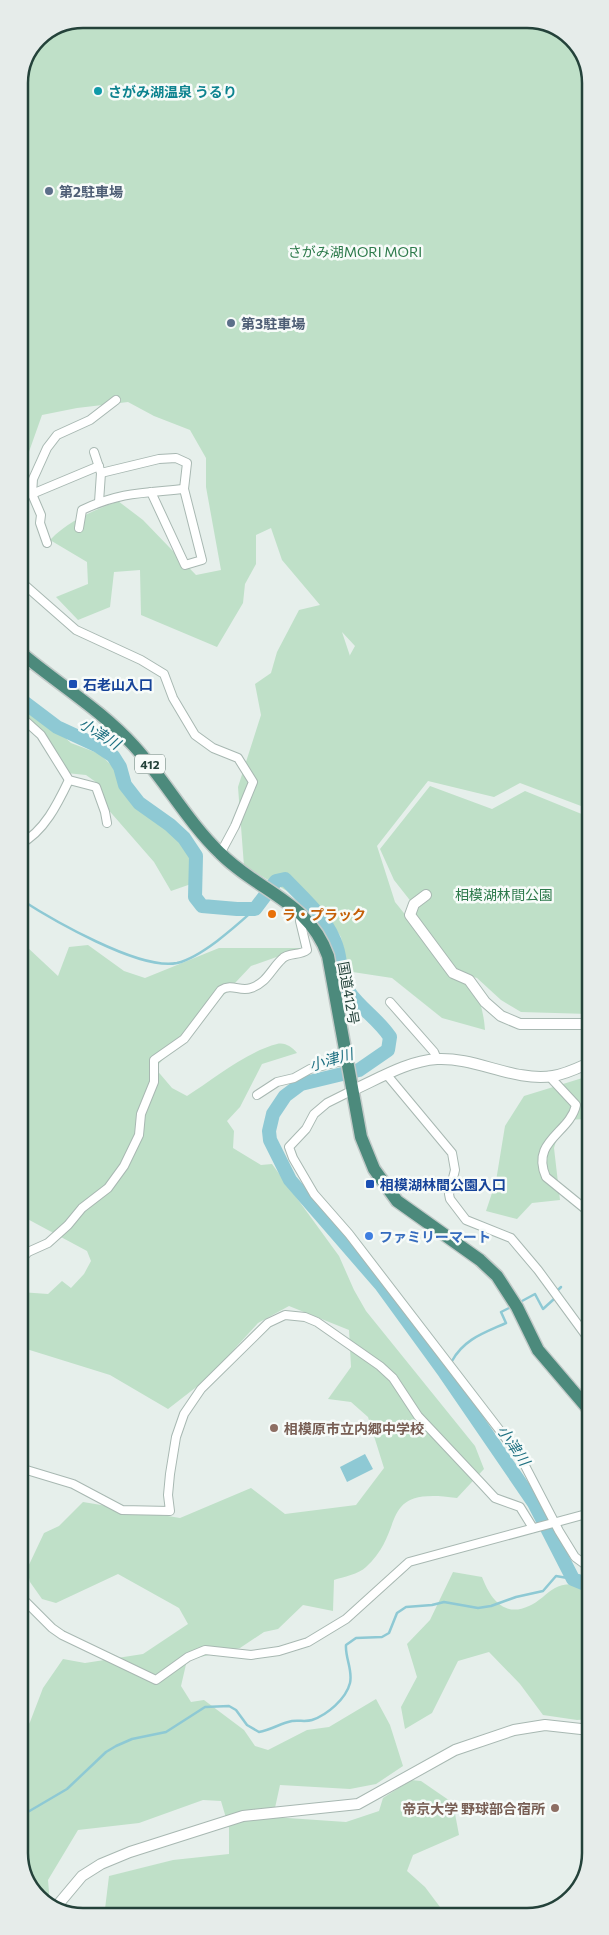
<svg xmlns="http://www.w3.org/2000/svg" width="609" height="1935" font-family="Commissioner,'Noto Sans JP',sans-serif">
  <style>
    .green { fill: #bfe0c8; fill-rule: evenodd }
    .water { fill: #8ec9d4 }
    .lines { fill: none; stroke-linecap: round; stroke-linejoin: round }
    .stream { stroke: #8ec9d4; stroke-width: 2.5 }
    .river { stroke: #8ec9d4; stroke-width: 14 }
    .minor-casing { stroke: #a8b8b2; stroke-width: 10 }
    .tertiary-casing { stroke: #a8b8b2; stroke-width: 12 }
    .trunk-casing { stroke: #c2cac8; stroke-width: 15 }
    .minor { stroke: #fff; stroke-width: 8 }
    .tertiary { stroke: #fff; stroke-width: 10 }
    .trunk { stroke: #4c8a7c; stroke-width: 12 }
    .culture-dot { fill: #0f9aa8; stroke: #f7fbf9; stroke-width: 2 }
    .service-dot { fill: #5c6f8a; stroke: #f7fbf9; stroke-width: 2 }
    .transit-dot { fill: #1a4fb4; stroke: #f7fbf9; stroke-width: 2 }
    .food-dot { fill: #e8710a; stroke: #f7fbf9; stroke-width: 2 }
    .shop-dot { fill: #3f7fe0; stroke: #f7fbf9; stroke-width: 2 }
    .education-dot { fill: #8d6e63; stroke: #f7fbf9; stroke-width: 2 }
    .labels { text-anchor: middle; dominant-baseline: central; stroke-width: 5; stroke-linejoin: round; paint-order: stroke }
    .shield { fill: #f7fbf9; stroke: #637a73; stroke-width: 1 }
    .shield-label { font-size: 12px; font-weight: bold; fill: #24423a }
    .culture-label { font-size: 14px; font-weight: bold; fill: #0d838f; stroke: #f7fbf9; text-anchor: start }
    .service-label { font-size: 14px; font-weight: bold; fill: #4e5e75; stroke: #f7fbf9; text-anchor: start }
    .park-label { font-size: 14px; fill: #2d7a4b; stroke: #f7fbf9 }
    .transit-label { font-size: 14px; font-weight: bold; fill: #164399; stroke: #f7fbf9; text-anchor: start }
    .food-label { font-size: 14px; font-weight: bold; fill: #c56008; stroke: #f7fbf9; text-anchor: start }
    .street-label { font-size: 14px; fill: #24423a; stroke: #f7fbf9 }
    .shop-label { font-size: 14px; font-weight: bold; fill: #366cbe; stroke: #f7fbf9; text-anchor: start }
    .education-label { font-size: 14px; font-weight: bold; fill: #785e54; stroke: #f7fbf9; text-anchor: start }
    .water-label { font-size: 15px; font-style: italic; fill: #1c6f80; stroke: #f7fbf9 }
    .rim { fill: none; stroke: #24423a; stroke-width: 2.5 }
  </style>
  <rect width="100%" height="100%" fill="#e6efeb"/>
  <g class="green">
    <path d="M83 19H531L568 34 588 67 589 809 520 783 494 797 428 781 377 846 395 902 453 974C477 984 483 1005 485 1030L442 1018 392 978 346 971 341 937 325 913 244 866 238 787 261 715 255 684 271 673 277 652 299 610 320 605 282 560 271 528 256 535V564L245 584 243 603 217 647 141 615 140 570 114 572 110 607 78 620 56 597 88 584 87 562 50 540C69 520 93 511 118 501L143 520 196 575 221 570 206 487V458L190 430 154 416 128 402 77 408 42 415 25 463 19 465V79L38 37ZM342 632 355 646 350 655V656Z"/>
    <path d="M20 705 50 724 71 743 100 754 113 767 127 796 150 818 178 836 193 858 191 884 171 891 154 862 106 807 100 785 86 775 66 773 21 716Z"/>
    <path d="M430 786 492 809 525 791 589 817V1014L521 1012 501 1000 477 978 455 972 416 919V908L394 880 380 849Z"/>
    <path d="M88 945 124 971 145 978 219 948H302L251 966 155 1068 172 1088 187 1096C212 1080 248 1051 277 1044 285 1042 292 1047 297 1053L262 1064 240 1107 227 1121 234 1131 233 1148 261 1165 272 1164 339 1256 354 1290 366 1311 475 1446 484 1469 457 1498C375 1486 408 1529 366 1567 359 1574 343 1577 334 1580L333 1611 303 1605 278 1629 264 1632 240 1648 187 1660 181 1686 191 1702 204 1700 244 1730 255 1746 268 1750 307 1730 329 1727 376 1699 390 1725 403 1766 376 1784 350 1789 280 1785 273 1817 346 1822 379 1811 383 1798 411 1780 421 1781 453 1803 459 1835 413 1855 407 1871 425 1887 446 1915 78 1916 56 1907 105 1909 109 1876 173 1860 229 1854V1828L221 1801 203 1800 139 1823 78 1830 48 1880 50 1904 41 1901 21 1868V1738L30 1722 43 1688 63 1659 85 1663 143 1654 188 1624 179 1608 118 1574 56 1603 42 1599 30 1582 27 1569 44 1533 59 1526 83 1502 180 1518 251 1488 285 1514 356 1505 384 1468 368 1417 351 1402 328 1399 351 1367 349 1330 289 1306 258 1323 208 1378 168 1409 110 1375 20 1347V1292L48 1294 62 1281 71 1288 84 1274 91 1261 87 1251 20 1215V999L25 996 27 947 58 976 69 947Z"/>
    <path d="M589 1076V1119L562 1120 554 1148 560 1200 532 1203 517 1219 486 1211 496 1181 505 1126 524 1096Z"/>
    <path d="M453 1572 482 1577C490 1598 504 1618 529 1606 539 1602 546 1593 555 1588 564 1583 585 1581 587 1596 588 1604 585 1615 584 1623L590 1630V1719L577 1720 543 1715 520 1684 489 1652 458 1661 432 1713 405 1729 401 1707 417 1677 407 1644 430 1620Z"/>
  </g>
  <path class="water" d="M365 1454 373 1469 347 1482 340 1467Z"/>
  <g class="lines">
    <g class="stream">
      <path d="M20 899C51 919 140 971 177 963 202 957 236 926 255 909"/>
      <path d="M557 1291 561 1287"/>
      <path d="M522 1301 535 1294 543 1309 554 1299"/>
      <path d="M452 1361C464 1339 484 1333 506 1323L501 1312 509 1308"/>
      <path d="M445 1373 447 1370"/>
      <path d="M21 1816 67 1789 106 1752 116 1746 132 1739 166 1732 205 1707 229 1706 236 1710 247 1725 259 1732C271 1730 281 1723 292 1721 299 1720 306 1722 312 1720 327 1715 346 1699 350 1683 353 1670 345 1658 346 1645L356 1638 382 1637 389 1633 397 1613 406 1607 432 1605 444 1602 478 1608 491 1606 516 1597 543 1591 556 1576 573 1579"/>
    </g>
    <path class="river" d="M20 699 57 727 98 746 113 756 120 767 125 785 139 803 170 825 184 838 196 856 195 897 202 906 237 909H255L276 881 285 879C305 900 329 920 337 948 342 964 339 978 349 992 361 1009 378 1019 390 1037L388 1050 359 1070 301 1084 285 1096 273 1114 269 1131 270 1140 290 1180 381 1285 445 1373 534 1503 573 1579 590 1586"/>
    <defs>
      <g id="minor">
        <path d="M94 452 101 473 99 502"/>
        <path d="M101 473 159 459 176 458 187 463 184 489 202 560 185 565 151 492"/>
        <path d="M19 496 26 493 32 494 99 466"/>
        <path d="M79 528 82 510C120 492 143 493 184 489"/>
        <path d="M47 543 40 523 41 515 32 494 33 479 47 448 57 435 90 420 116 400"/>
        <path d="M19 580 76 630 141 660 164 674 173 698 195 735 213 748 238 758 253 782 235 826 220 854"/>
        <path d="M20 716 41 735 69 780 96 787 105 812 107 823"/>
        <path d="M20 844C44 832 58 803 69 780"/>
        <path d="M390 1002 434 1052 437 1059"/>
        <path d="M387 1075 452 1153 455 1170 449 1194 450 1199 466 1220 511 1238 538 1270 590 1341"/>
        <path d="M549 1076 576 1105C570 1133 530 1141 546 1177L589 1212"/>
        <path d="M351 1091 327 1103 314 1114 306 1129 289 1147 293 1158 314 1194 349 1234 521 1458 559 1531 575 1557 590 1568"/>
        <path d="M257 1095 277 1082 294 1078 310 1069 346 1060"/>
        <path d="M20 1261 28 1252 48 1243 68 1225 82 1208 108 1188 124 1166 139 1135 141 1114 154 1082V1060L184 1039 221 990C232 983 240 992 251 988 267 983 271 969 282 959 288 952 300 956 307 950L300 921 301 915"/>
        <path d="M20 1468 73 1484 122 1510 170 1511 168 1495 170 1474 176 1437 184 1414 201 1389 268 1323 285 1315 305 1317 317 1322 380 1366 393 1378 418 1416 482 1484 495 1498 520 1507 533 1528"/>
        <path d="M21 1597 52 1628 62 1635 156 1680 188 1657 205 1650 251 1655 279 1651 308 1642 346 1619 409 1562 590 1513"/>
      </g>
      <g id="tertiary">
        <path d="M20 675 28 660"/>
        <path d="M426 895 414 904 410 915 453 973 469 980 485 1002 501 1016 520 1024H589"/>
        <path d="M351 1091C378 1079 407 1061 437 1059 476 1057 514 1082 553 1076 566 1074 578 1068 589 1063"/>
        <path d="M56 1907 82 1876 101 1864 130 1852 243 1816 358 1804 455 1750 514 1730 545 1725 590 1730"/>
      </g>
      <path id="trunk" d="M20 652C58 684 100 709 134 746 165 780 187 821 220 853 257 891 309 901 328 956L361 1137 374 1169 397 1201 480 1260 497 1276 517 1307 538 1350 590 1411"/>
    </defs>
    <use href="#minor" class="minor-casing"/>
    <use href="#tertiary" class="tertiary-casing"/>
    <use href="#trunk" class="trunk-casing"/>
    <use href="#minor" class="minor"/>
    <use href="#tertiary" class="tertiary"/>
    <use href="#trunk" class="trunk"/>
  </g>
  <circle class="culture-dot" cx="98" cy="91" r="5"/>
  <g class="service-dot">
    <circle cx="49" cy="191" r="5"/>
    <circle cx="231" cy="323" r="5"/>
  </g>
  <g class="transit-dot">
    <rect x="68" y="679" width="10" height="10" rx="2.5"/>
    <rect x="365" y="1179" width="10" height="10" rx="2.5"/>
  </g>
  <circle class="food-dot" cx="272" cy="914" r="5"/>
  <circle class="shop-dot" cx="369" cy="1236" r="5"/>
  <g class="education-dot">
    <circle cx="274" cy="1428" r="5"/>
    <circle cx="555" cy="1808" r="5"/>
  </g>
  <g class="labels">
    <rect class="shield" x="135" y="754.5" width="30" height="19" rx="4"/>
    <g class="shield-label">
      <text x="150" y="764">412</text>
    </g>
    <g class="culture-label">
      <text x="108" y="91">さがみ湖温泉 うるり</text>
    </g>
    <g class="service-label">
      <text x="59" y="191">第2駐車場</text>
      <text x="241" y="323">第3駐車場</text>
    </g>
    <g class="park-label">
      <text x="355" y="251">さがみ湖MORI MORI</text>
      <text x="504" y="894">相模湖林間公園</text>
    </g>
    <g class="transit-label">
      <text x="83" y="684">石老山入口</text>
      <text x="380" y="1184">相模湖林間公園入口</text>
    </g>
    <g class="food-label">
      <text x="282" y="914">ラ・プラック</text>
    </g>
    <g class="street-label">
      <text transform="translate(349 993) rotate(80)">国道412号</text>
    </g>
    <g class="shop-label">
      <text x="379" y="1236">ファミリーマート</text>
    </g>
    <g class="education-label">
      <text x="284" y="1428">相模原市立内郷中学校</text>
      <text x="545" y="1808" text-anchor="end">帝京大学 野球部合宿所</text>
    </g>
    <g class="water-label">
      <text transform="translate(100 733) rotate(32)">小津川</text>
      <text transform="translate(331 1059) rotate(-16)">小津川</text>
      <text transform="translate(514 1445) rotate(56)">小津川</text>
    </g>
  </g>
  <path d="M0 0H609V1935H0ZM83 28H527A55 55 0 0 1 582 83V1853A55 55 0 0 1 527 1908H83A55 55 0 0 1 28 1853V83A55 55 0 0 1 83 28Z" fill="#e6ecea" fill-rule="evenodd"/>
  <path class="rim" d="M83 28H527A55 55 0 0 1 582 83V1853A55 55 0 0 1 527 1908H83A55 55 0 0 1 28 1853V83A55 55 0 0 1 83 28Z"/>
</svg>
